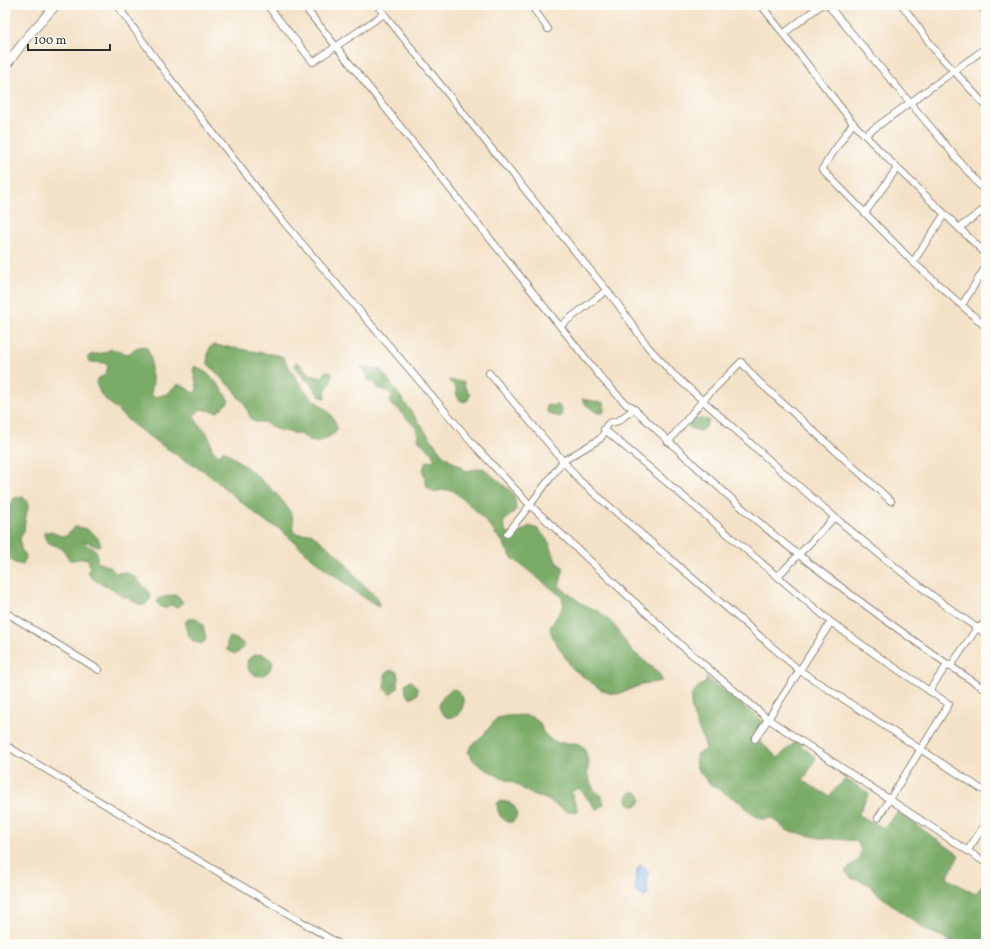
<svg xmlns="http://www.w3.org/2000/svg" width="991" height="949" font-family="Vollkorn,serif">
  <style>
    .forest { fill: #7aac67; stroke: #526c49 }
    .water { fill: #82b4ef; stroke: #56708d }
    .lines { fill: none; stroke-linecap: round; stroke-linejoin: round }
    .minor-casing { stroke: #90867a; stroke-width: 8 }
    .major-casing { stroke: #90867a; stroke-width: 10 }
    .minor { stroke: #fff; stroke-width: 6 }
    .major { stroke: #fff; stroke-width: 8 }
  </style>
  <rect width="100%" height="100%" fill="#fdfcf7"/>
  <filter id="ink" filterUnits="userSpaceOnUse"><feTurbulence type="fractalNoise" baseFrequency=".025" numOctaves="2"/><feDisplacementMap in="SourceGraphic" scale="8" xChannelSelector="R" yChannelSelector="G"/><feConvolveMatrix kernelMatrix="1 2 1 2 8 2 1 2 1" color-interpolation-filters="sRGB"/></filter>
  <filter id="wash" filterUnits="userSpaceOnUse"><feTurbulence type="fractalNoise" baseFrequency=".012" numOctaves="4" result="noise"/><feDisplacementMap in="SourceGraphic" scale="16" xChannelSelector="R" yChannelSelector="G"/><feGaussianBlur stdDeviation="0.9" result="paint"/><feColorMatrix in="noise" values="0 0 0 0 0 0 0 0 0 0 0 0 0 0 0 0 0 1.4 0 .05"/><feComposite in="paint" operator="in"/></filter>
  <g filter="url(#wash)">
    <rect width="100%" height="100%" fill="#f4e2c8"/>
    <g class="forest">
      <path d="M215 345 282 356C289 367 296 379 304 390 316 404 334 410 337 429L335 433 323 440 314 442 309 440 302 435 275 429 264 422H255L251 419 244 403 238 397 234 389 227 384 208 364C207 358 208 352 210 347Z"/>
      <path d="M144 346 148 349 151 358V372L153 381 151 395 155 397 167 394 177 385H182L193 393 197 391V387L193 370 195 366C209 372 222 387 229 401L218 412 200 409 194 416 199 425 206 431 210 440 212 449 218 456 224 450C244 466 280 491 291 514 294 520 293 527 293 533L302 534 311 533 341 558 358 580 378 598 379 607 356 592 313 559 280 529 264 521 204 471 184 460 154 440 131 423 101 395 96 383 97 379 105 375 108 367 105 363 90 362 87 359 90 355 103 353 111 349 128 354 139 347Z"/>
      <path d="M296 362H298C305 369 312 379 323 377L326 371H328L332 374 331 383 326 389 325 398 319 396 311 384 304 378 294 364Z"/>
      <path d="M360 367 381 370 442 454 466 471 483 468 512 492 515 500 516 510 503 523 506 532 515 535 529 526 538 529 544 536 550 544 556 562 564 568 559 586 581 603 600 612 614 625 630 649 659 673 662 681 643 684 618 694 609 693 600 689 572 668 553 638 550 628C554 620 560 613 564 605L561 596 511 557 502 541 496 535 491 527 473 508 452 490H443L434 492 427 487 423 470 426 462 435 460 431 452 419 441 416 428 402 414 400 410 391 405 390 401 393 395 385 390 378 389 376 383 369 382 366 372Z"/>
      <path d="M448 380 464 382 465 387 470 395 468 400 464 402C455 399 457 393 455 386Z"/>
      <path d="M582 399 604 403V411L603 413H597L585 404Z"/>
      <path d="M556 404 560 407 562 414 560 417 549 414 546 410 547 405 555 406Z"/>
      <path d="M689 418H694L709 420 706 427 700 431C695 430 689 429 687 424Z"/>
      <path d="M23 497 29 503 25 521 24 531 20 539 21 549 26 556 23 565 14 563 8 556H5V533L9 524 8 515 10 506 14 498Z"/>
      <path d="M76 527C86 527 99 535 101 545 95 547 93 546 88 542H84L86 545 95 549 97 553V562L110 567 116 573 125 572 134 576 143 586 147 589 151 597 148 602 145 605H140L128 598 120 595 113 589 96 581 89 575 88 571 90 567 88 559C81 557 76 561 70 560 67 557 65 551 62 549 54 543 44 546 44 532 53 530 58 537 66 536L72 529Z"/>
      <path d="M173 595H177L183 602 179 607 170 605 167 608C161 608 159 606 157 601L160 598Z"/>
      <path d="M192 618H196L203 625 206 639 203 643C191 645 186 633 185 623L188 619Z"/>
      <path d="M229 637C236 638 241 641 245 646L239 652 235 654 227 650V641Z"/>
      <path d="M262 654 270 659 273 662C270 671 267 676 257 676L249 671 247 662C250 655 255 655 262 654Z"/>
      <path d="M393 670 397 672 398 677V688L390 694C382 689 386 682 385 674L388 671Z"/>
      <path d="M706 677 764 722 756 738 778 758 796 741 816 758 803 781 829 796 845 779 869 793 858 815 884 828 898 812 959 855 947 878 975 894 986 881V944H953L943 937 926 930 895 907 874 891 869 884 851 878 845 871 859 859 861 850 857 841 848 840 820 838 785 830 779 823 772 818 762 819 754 815 741 803 710 784 698 770 695 762 698 753 706 749C703 734 685 707 693 693 695 688 703 684 707 681Z"/>
      <path d="M412 681 415 684 418 690 417 695 413 697H409L406 694 405 685 407 682Z"/>
      <path d="M454 689C471 695 463 721 446 717L440 710 439 705C442 698 446 691 454 689Z"/>
      <path d="M523 715 532 717 540 723 543 732 550 739 558 743H576L584 747 589 764 587 773 590 782 594 790 602 796 604 804 597 810 579 788 571 792 578 811 569 813 546 799 529 793 513 782 503 779 480 766 473 760 468 752 473 744 480 739 497 718 506 716Z"/>
      <circle cx="634" cy="799" r="7"/>
      <path d="M501 801C504 802 508 802 510 803 523 810 515 831 502 818 498 814 497 808 497 803Z"/>
    </g>
    <path class="water" d="M640 865 646 868 649 874 646 880 648 895 644 897 636 892 635 890 637 870Z"/>
  </g>
  <g filter="url(#ink)">
    <g class="lines">
      <defs>
        <g id="minor">
          <path d="M117 5 168 76 282 220 473 444 530 505 682 646 768 719 986 863"/>
          <path d="M267 5 313 62 384 14"/>
          <path d="M303 5 603 380 627 405 631 406C686 457 740 509 799 555 860 602 922 648 986 690"/>
          <path d="M377 5 495 153 617 303 648 347 672 373C774 464 873 557 986 634"/>
          <path d="M531 5 548 29"/>
          <path d="M761 5 853 123 897 168 986 254"/>
          <path d="M828 5 986 193"/>
          <path d="M902 5 934 49 986 106"/>
          <path d="M979 5 986 12"/>
          <path d="M783 34 821 5"/>
          <path d="M853 123 822 169 913 262 986 327"/>
          <path d="M865 135 986 48"/>
          <path d="M865 213 897 168"/>
          <path d="M959 228 986 208"/>
          <path d="M913 262 944 215"/>
          <path d="M962 305 986 266"/>
          <path d="M560 326 607 290"/>
          <path d="M489 373 580 481 799 670 986 792"/>
          <path d="M604 429 831 622 879 657 949 704 878 818"/>
          <path d="M668 442 703 400 741 362 757 380 891 501"/>
          <path d="M507 534 530 505 563 461 600 439 604 433 606 426 609 423 618 421 634 409"/>
          <path d="M778 576 834 518"/>
          <path d="M5 612 99 670"/>
          <path d="M950 667 977 628 986 623"/>
          <path d="M929 691 947 665"/>
          <path d="M755 739 831 622"/>
          <path d="M5 745 339 944"/>
          <path d="M968 850 986 823"/>
        </g>
        <path id="major" d="M5 67 28 36 56 5"/>
      </defs>
      <use href="#minor" class="minor-casing"/>
      <use href="#major" class="major-casing"/>
      <use href="#minor" class="minor"/>
      <use href="#major" class="major"/>
    </g>
  </g>
  <rect width="991" height="949" fill="none" stroke="#fdfcf7" stroke-width="20"/>
  <path d="M28 44v6h82v-6" fill="none" stroke="#2b2b2b" stroke-width="2"/>
  <text x="34" y="44" font-size="12" fill="#2b2b2b" stroke="#fdfcf7" stroke-width="3" paint-order="stroke">100 m</text>
</svg>
